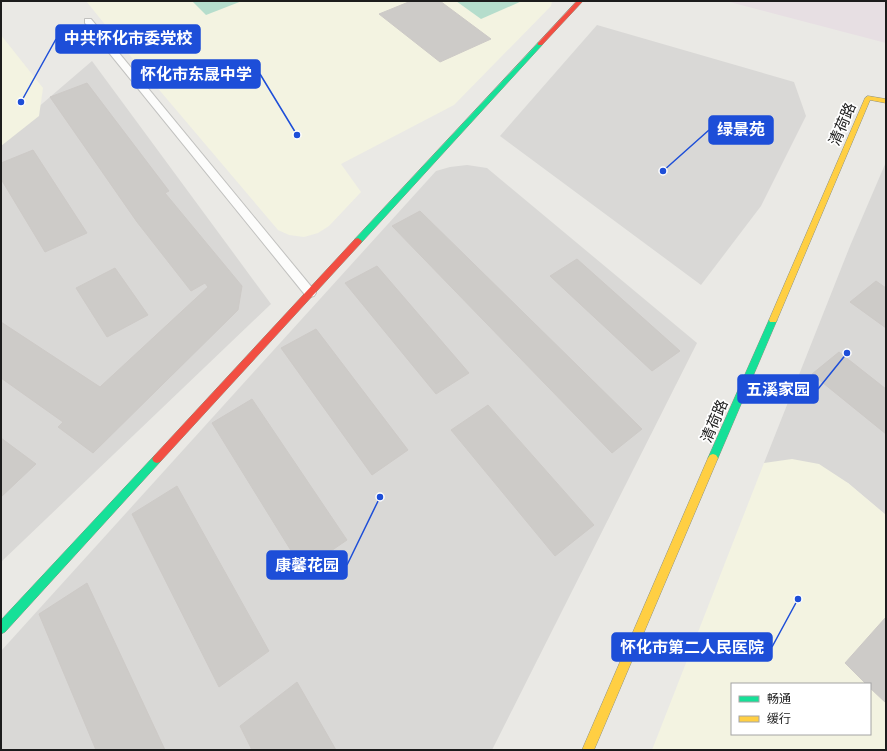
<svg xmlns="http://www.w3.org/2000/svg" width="887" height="751" font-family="'Space Grotesk','Noto Sans SC',sans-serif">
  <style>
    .residential { fill: #d9d8d6 }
    .industrial { fill: #e7dfe3 }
    .education { fill: #f3f3e1; fill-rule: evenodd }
    .pitch { fill: #b5ddcc }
    .building { fill: #cdcbc8; stroke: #cdcac7 }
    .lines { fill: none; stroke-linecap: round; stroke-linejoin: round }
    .lane-casing { stroke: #c1c1bf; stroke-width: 2 }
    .fast-casing { stroke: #909280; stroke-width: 1 }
    .slow-casing { stroke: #909280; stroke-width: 1 }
    .jam-casing { stroke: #909280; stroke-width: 1 }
    .lane { fill: #fcfcfb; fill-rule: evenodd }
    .fast { fill: #16e098; fill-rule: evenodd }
    .slow { fill: #ffcf43; fill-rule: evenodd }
    .jam { fill: #f24e42; fill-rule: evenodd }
    .labels { text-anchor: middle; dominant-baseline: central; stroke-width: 3.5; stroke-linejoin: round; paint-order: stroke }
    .street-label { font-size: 15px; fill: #1c1c1c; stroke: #fff }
    .leader { fill: none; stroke: #1d4ed8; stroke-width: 1.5 }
    .callout-dot { fill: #1d4ed8; stroke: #fff; stroke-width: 1.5 }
    .callout { fill: #1d4ed8; stroke: #1d4ed8; stroke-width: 1.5 }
    .callout-label { font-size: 16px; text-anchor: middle; font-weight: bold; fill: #fff }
  </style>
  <rect width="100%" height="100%" fill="#eae9e5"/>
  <g class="residential">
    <path d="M597 25 794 82 806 116 761 206 701 285 500 136Z"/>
    <path d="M92 61 271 304 1 562V139Z"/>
    <path d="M886 162V515L848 483 764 463 850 246Z"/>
    <path d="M467 165 487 168 697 343 492 750H1V651L436 171 450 167Z"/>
  </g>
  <path class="industrial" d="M726 1H886V43Z"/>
  <g class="education">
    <path d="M86 1H552L551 6 454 105 341 164 361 192 329 226 318 233 304 237 289 235 278 230 133 59Z"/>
    <path d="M1 35 43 88 39 116 1 146Z"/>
    <path d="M792 459 819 464 848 483 886 515V750H652L764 463ZM732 684H870V734H732Z"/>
  </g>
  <g class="pitch">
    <path d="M192 1H242L206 15Z"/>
    <path d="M456 1H522L481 19Z"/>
  </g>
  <g class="building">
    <path d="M411 1H440L491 39 440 62 379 14Z"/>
    <path d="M87 83 169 191 165 193 242 286 238 310 93 453 58 427 63 422 1 378V322L100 387 208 287 205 283 191 291 137 222 50 97Z"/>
    <path d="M33 150 87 233 45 252 1 179V163Z"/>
    <path d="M420 211 528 317 642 429 612 453 392 226Z"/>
    <path d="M577 259 680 351 652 371 550 276Z"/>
    <path d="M377 266 469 373 436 394 345 283Z"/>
    <path d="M115 268 148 315 107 337 76 288Z"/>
    <path d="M876 281 886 288V328L850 302Z"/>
    <path d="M316 329 408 450 372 475 281 348Z"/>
    <path d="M839 352 886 389V434L812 374Z"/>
    <path d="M252 399 347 540 303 570 212 423Z"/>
    <path d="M488 405 594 525 555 556 451 430Z"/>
    <path d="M1 438 36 464 1 497Z"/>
    <path d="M177 486 269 651 219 687 132 514Z"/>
    <path d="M87 583 165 750H96L39 614Z"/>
    <path d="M886 617V703L870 688V684H866L845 663Z"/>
    <path d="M297 682 336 750H252L240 726Z"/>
  </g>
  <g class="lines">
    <defs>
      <path id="lane" d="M85 19H91L314 290 316 293 314 296 310 297 306 296 85 23Z"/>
      <g id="fast">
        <path d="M538 43 543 44 361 243H355L354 241 355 239Z"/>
        <path d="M773 317 777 320 718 458 716 461 713 462 710 461 708 458 769 320Z"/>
        <path d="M157 455 160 456 162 459 160 462 5 632 1 634V620L154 456Z"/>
      </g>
      <g id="slow">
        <path d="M868 96 886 99V103L870 100 777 320 776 322H770L769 320 865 98Z"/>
        <path d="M713 454 716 455 718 458 594 750H582L708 458 710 455Z"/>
      </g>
      <g id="jam">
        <path d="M577 1H583L542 45H538V43Z"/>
        <path d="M358 238 362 241 361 243 160 462 157 463 154 462 152 459 154 456 355 239Z"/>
      </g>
    </defs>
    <use href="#lane" class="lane-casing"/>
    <use href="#fast" class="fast-casing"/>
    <use href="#slow" class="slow-casing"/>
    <use href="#jam" class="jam-casing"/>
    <use href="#lane" class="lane"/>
    <use href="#fast" class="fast"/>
    <use href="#slow" class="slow"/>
    <use href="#jam" class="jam"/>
  </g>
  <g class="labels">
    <g class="street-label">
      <text transform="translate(842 124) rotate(-67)">清荷路</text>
      <text transform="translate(714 421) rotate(-67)">清荷路</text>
    </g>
  </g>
  <path class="leader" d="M21 102L56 39M297 135L260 74M663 171L709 130M847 353L818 389M380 497L347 565M798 599L772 647"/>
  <g class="callout-dot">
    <circle cx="21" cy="102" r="4"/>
    <circle cx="297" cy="135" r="4"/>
    <circle cx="663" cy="171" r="4"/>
    <circle cx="847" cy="353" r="4"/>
    <circle cx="380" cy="497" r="4"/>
    <circle cx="798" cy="599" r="4"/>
  </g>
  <g class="callout">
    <rect x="56" y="25" width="144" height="28" rx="4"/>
    <rect x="132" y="60" width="128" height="28" rx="4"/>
    <rect x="709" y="116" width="64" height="28" rx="4"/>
    <rect x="738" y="375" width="80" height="28" rx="4"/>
    <rect x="267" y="551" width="80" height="28" rx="4"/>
    <rect x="612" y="633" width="160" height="28" rx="4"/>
  </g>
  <g class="callout-label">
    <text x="128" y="44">中共怀化市委党校</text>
    <text x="196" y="80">怀化市东晟中学</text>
    <text x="741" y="135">绿景苑</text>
    <text x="778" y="395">五溪家园</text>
    <text x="307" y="571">康馨花园</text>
    <text x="692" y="653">怀化市第二人民医院</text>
  </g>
  <rect width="887" height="751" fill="none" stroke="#1c1c1c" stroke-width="4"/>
  <rect x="731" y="683" width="140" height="52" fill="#ffffff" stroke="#a4a4a4"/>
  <rect x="739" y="696" width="20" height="6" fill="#16e098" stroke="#a4a4a4"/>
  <text x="767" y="703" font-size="12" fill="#1c1c1c">畅通</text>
  <rect x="739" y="716" width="20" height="6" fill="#ffcf43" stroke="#a4a4a4"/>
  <text x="767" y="723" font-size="12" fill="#1c1c1c">缓行</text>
</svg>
